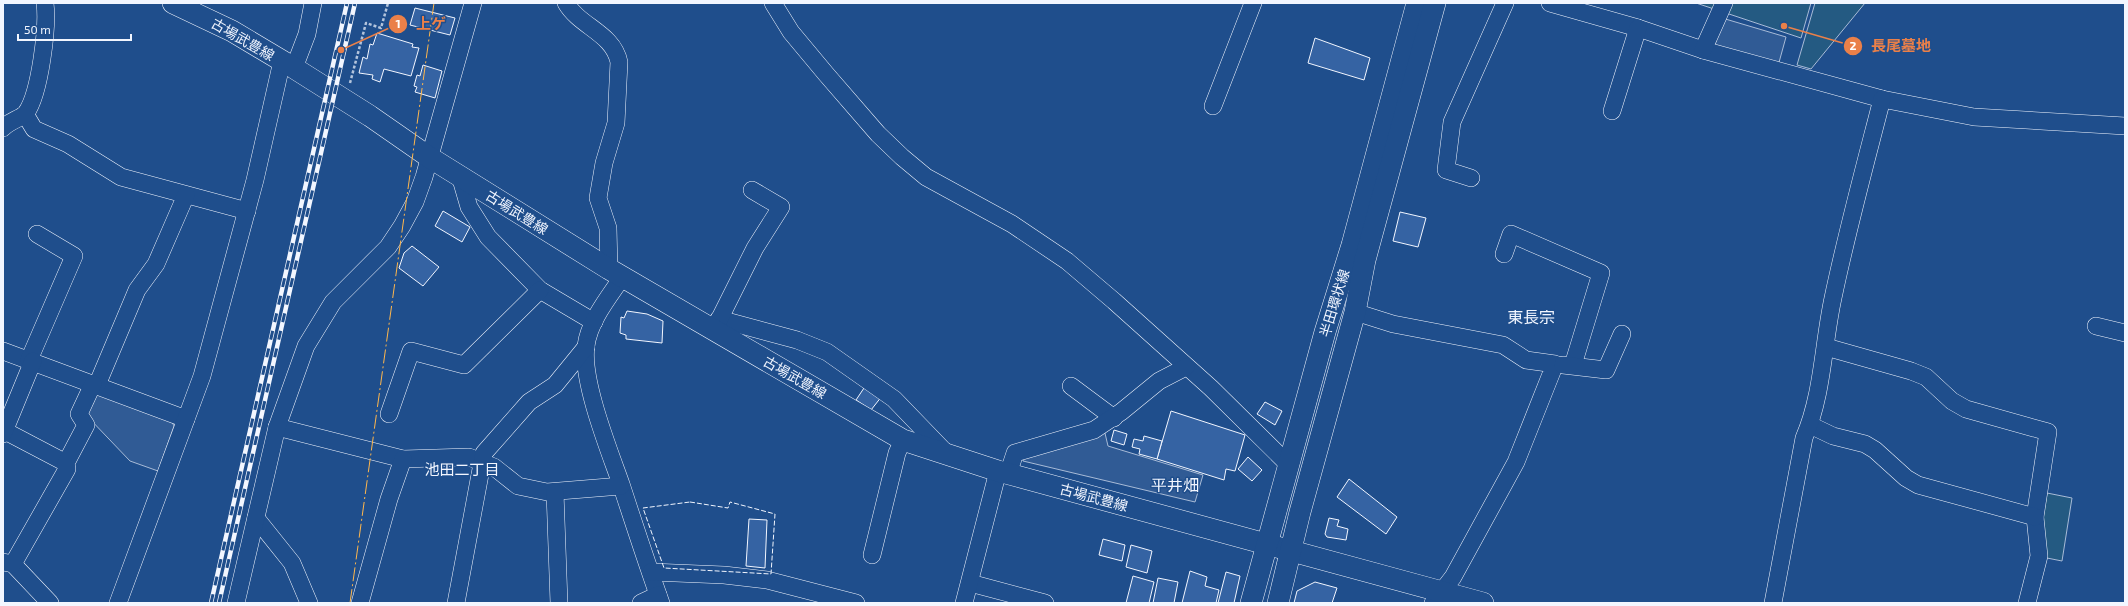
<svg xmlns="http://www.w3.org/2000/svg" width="2128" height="606" font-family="'Exo 2','Noto Sans JP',sans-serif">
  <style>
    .green { fill: #245a82; stroke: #a8bbd7 }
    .parking { fill: #305b95; stroke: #a8bbd7 }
    .building { fill: #3563a3; stroke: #f2f6ff }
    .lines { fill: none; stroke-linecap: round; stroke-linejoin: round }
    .minor-casing { stroke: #f2f6ff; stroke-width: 18 }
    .major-casing { stroke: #f2f6ff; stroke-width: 22 }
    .path { stroke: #b3c4dc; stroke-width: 2.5; stroke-dasharray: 3 2; stroke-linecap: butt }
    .minor { stroke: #1f4e8c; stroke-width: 17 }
    .major { stroke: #1f4e8c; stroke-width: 21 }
    .rail-casing { stroke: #f2f6ff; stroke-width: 4.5 }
    .rail { stroke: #1f4e8c; stroke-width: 3; stroke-dasharray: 9; stroke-linecap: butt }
    .fence { stroke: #f2f6ff; stroke-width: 1; stroke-dasharray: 5 2; stroke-linecap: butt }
    .power { stroke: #ffb74d; stroke-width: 1; stroke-dasharray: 14 3 2 3; stroke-linecap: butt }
    .labels { text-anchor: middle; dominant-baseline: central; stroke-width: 3; stroke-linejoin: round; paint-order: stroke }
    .street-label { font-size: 14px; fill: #f2f6ff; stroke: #1f4e8c }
    .neighbourhood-label { font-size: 15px; fill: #f2f6ff; stroke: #1f4e8c }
    .quarter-label { font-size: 16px; fill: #f2f6ff; stroke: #1f4e8c }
    .leader { fill: none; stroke: #ea8049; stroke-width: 1.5 }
    .callout-dot { fill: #ea8049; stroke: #1f4e8c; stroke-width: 1.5 }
    .mark-label { font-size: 12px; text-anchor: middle; font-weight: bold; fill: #fff }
    .callout-label { font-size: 15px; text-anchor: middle; font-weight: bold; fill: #ea8049; stroke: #1f4e8c; stroke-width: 3; stroke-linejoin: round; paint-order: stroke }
  </style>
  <rect width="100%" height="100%" fill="#1f4e8c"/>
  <g class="green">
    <path d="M1696 3H1811L1801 38Z"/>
    <path d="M1815 3H1865L1811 69 1797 65Z"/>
    <path d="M2047 493 2072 498 2062 561 2047 558 2043 517Z"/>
  </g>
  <g class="parking">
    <path d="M1722 18 1786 37 1778 66 1714 48Z"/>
    <path d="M96 391 170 418 174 426 158 471 130 461 86 415Z"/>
    <path d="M1104 429 1108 446 1203 475 1195 502 1023 461 1024 456Z"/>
  </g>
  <g class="building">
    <path d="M415 8 455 18 450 35 410 25Z"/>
    <path d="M377 33 413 44 412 47 419 48 411 76 384 69 380 82 372 79 373 75 359 73 363 57 367 59 370 44 373 45Z"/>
    <path d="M1315 38 1370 58 1364 80 1308 63Z"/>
    <path d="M423 65 442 71 435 98 415 92 417 87 414 86 417 75 420 76Z"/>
    <path d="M443 211 470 227 462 242 435 226Z"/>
    <path d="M1400 212 1426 218 1418 247 1393 241Z"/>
    <path d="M412 246 439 267 423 286 399 268 404 253Z"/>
    <path d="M627 311 647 314 663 321 662 343 626 339V335L620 333 621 317 624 318Z"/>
    <path d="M866 385 882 396 871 410 856 400Z"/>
    <path d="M1265 402 1282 411 1275 425 1257 414Z"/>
    <path d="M1171 411 1245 435 1235 471 1226 469 1224 480 1157 459Z"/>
    <path d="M1114 430 1127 434 1124 445 1111 441Z"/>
    <path d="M1144 436 1162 441 1157 459 1139 454 1140 449 1132 447 1134 439 1143 441Z"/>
    <path d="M1248 457 1262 470 1252 481 1238 469Z"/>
    <path d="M1349 479 1397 517 1386 534 1337 497Z"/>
    <path d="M1329 518 1339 520 1337 526 1348 529 1346 540 1327 537 1325 534Z"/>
    <path d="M749 519 767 520 765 568 746 566Z"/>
    <path d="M1103 539 1125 545 1122 561 1099 555Z"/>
    <path d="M1131 545 1152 551 1147 573 1126 567Z"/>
    <path d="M1190 571 1207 577 1205 586 1219 590 1216 603H1182Z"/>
    <path d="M1226 572 1240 576 1234 603H1218Z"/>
    <path d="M1133 576 1154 582 1149 603H1126Z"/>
    <path d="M1158 578 1178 582 1174 603H1153Z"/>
    <path d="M1315 582 1337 588 1332 603H1294L1297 591Z"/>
  </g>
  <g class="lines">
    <defs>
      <g id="minor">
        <path d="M566 3C580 27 613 33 619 62L616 123 604 163 598 198 608 228 609 269"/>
        <path d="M773 3 791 32 826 74 878 134 902 157 926 177 1012 224 1067 261 1114 301 1211 388 1288 464"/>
        <path d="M1550 3 1638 28 1703 50 1882 99 1974 117 2125 126"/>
        <path d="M1703 50 1724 3"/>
        <path d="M294 68 307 34 313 3"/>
        <path d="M1213 106 1253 3"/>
        <path d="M1612 111 1638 28"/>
        <path d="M25 114 34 129 68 144 121 177 247 211"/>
        <path d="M3 128C9 121 22 118 26 113 40 93 48 27 45 3"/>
        <path d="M460 176 469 207 488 237 540 290 594 322"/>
        <path d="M1471 178 1446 170 1452 122 1505 3"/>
        <path d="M1504 254 1511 234 1601 273 1573 365"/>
        <path d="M623 276C609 297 589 321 586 346 581 380 609 450 621 484 634 524 647 564 661 603"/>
        <path d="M1355 312 1393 324 1503 345 1526 360 1555 364 1516 462 1453 577 1433 603"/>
        <path d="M719 319 797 340 827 352 894 399 949 456"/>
        <path d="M2096 326 2125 333"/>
        <path d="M714 330 755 248 781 207 752 190"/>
        <path d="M1826 347 1911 371 1926 377 1952 401 1966 409 2048 432 2035 517 2039 556 2027 603"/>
        <path d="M3 351 186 419"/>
        <path d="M29 360 74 256 37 234"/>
        <path d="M1563 365 1606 370 1622 334"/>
        <path d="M97 385 137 290 156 264 186 195"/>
        <path d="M1071 386 1114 418"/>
        <path d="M389 414 411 351 464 365 540 290"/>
        <path d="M1810 425 1833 436 1865 444 1875 450 1906 478 1918 485 2035 517"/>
        <path d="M277 427 403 459 469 457 494 467 518 486 547 492 621 486"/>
        <path d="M5 431 66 463"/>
        <path d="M3 434 33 361"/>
        <path d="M1008 474 1015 453 1094 430 1121 412 1159 381 1186 367"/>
        <path d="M555 492 559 603"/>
        <path d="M256 518 292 563 309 603"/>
        <path d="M872 555 897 453 903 440"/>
        <path d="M3 562 13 564 50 603"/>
        <path d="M13 564 67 469 66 463 86 425 79 414 93 384"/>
        <path d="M651 572 724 575 767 580 856 603"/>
        <path d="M970 583 1045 603"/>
        <path d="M118 603 202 376 255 180 282 61"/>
        <path d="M236 603 277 427 306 346 333 302 388 247 402 226 415 202 424 177 473 3"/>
        <path d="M360 603 389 499 403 459"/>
        <path d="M456 603 484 453 529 402 555 385 586 347"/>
        <path d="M641 603 658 595"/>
        <path d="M964 603 998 471"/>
        <path d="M1773 603 1804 438C1823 394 1823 344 1833 298 1847 231 1865 165 1882 99"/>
      </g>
      <g id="major">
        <path d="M173 3 232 31 294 68 370 116 429 157 609 269 903 440 998 471 1483 603"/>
        <path d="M1251 603 1325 332 1352 245 1417 3"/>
        <path d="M1278 603 1300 512 1355 312 1365 260 1435 3"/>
      </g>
    </defs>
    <use href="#minor" class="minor-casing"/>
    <use href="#major" class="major-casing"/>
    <path class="path" d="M350 83 366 23 381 28 388 3"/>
    <use href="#minor" class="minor"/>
    <use href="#major" class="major"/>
    <defs>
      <g id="rail">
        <path d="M211 603 347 3"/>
        <path d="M219 603 355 3"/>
      </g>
    </defs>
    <use href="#rail" class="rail-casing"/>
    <use href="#rail" class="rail"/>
    <path class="fence" d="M690 502 728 508 730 502 775 514 771 574 664 568 643 508Z"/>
    <path class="power" d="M350 603 434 3"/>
  </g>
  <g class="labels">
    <g class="street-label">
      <text transform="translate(243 39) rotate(30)">古場武豊線</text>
      <text transform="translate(517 212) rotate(32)">古場武豊線</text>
      <text transform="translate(1334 303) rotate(-73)">半田環状線</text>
      <text transform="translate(795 377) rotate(30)">古場武豊線</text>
      <text transform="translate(1094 497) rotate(15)">古場武豊線</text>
    </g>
    <g class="neighbourhood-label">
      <text x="462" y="469">池田二丁目</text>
    </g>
    <g class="quarter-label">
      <text x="1531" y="316">東長宗</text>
      <text x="1175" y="484">平井畑</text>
    </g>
  </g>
  <path class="leader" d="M341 50L398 24M1784 26L1853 46"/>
  <g class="callout-dot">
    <circle cx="341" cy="50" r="4"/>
    <circle cx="1784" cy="26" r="4"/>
    <circle cx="398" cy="24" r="10"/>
    <circle cx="1853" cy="46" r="10"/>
  </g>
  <g class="mark-label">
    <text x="398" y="28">1</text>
    <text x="1853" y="50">2</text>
  </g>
  <g class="callout-label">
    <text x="431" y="29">上ゲ</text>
    <text x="1901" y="51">長尾墓地</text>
  </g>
  <rect width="2128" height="606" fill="none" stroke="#f2f6ff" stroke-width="8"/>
  <path d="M18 34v6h113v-6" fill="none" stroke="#f2f6ff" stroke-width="2"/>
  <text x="24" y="34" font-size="12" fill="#f2f6ff" stroke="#1f4e8c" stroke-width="3" paint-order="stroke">50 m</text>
</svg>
